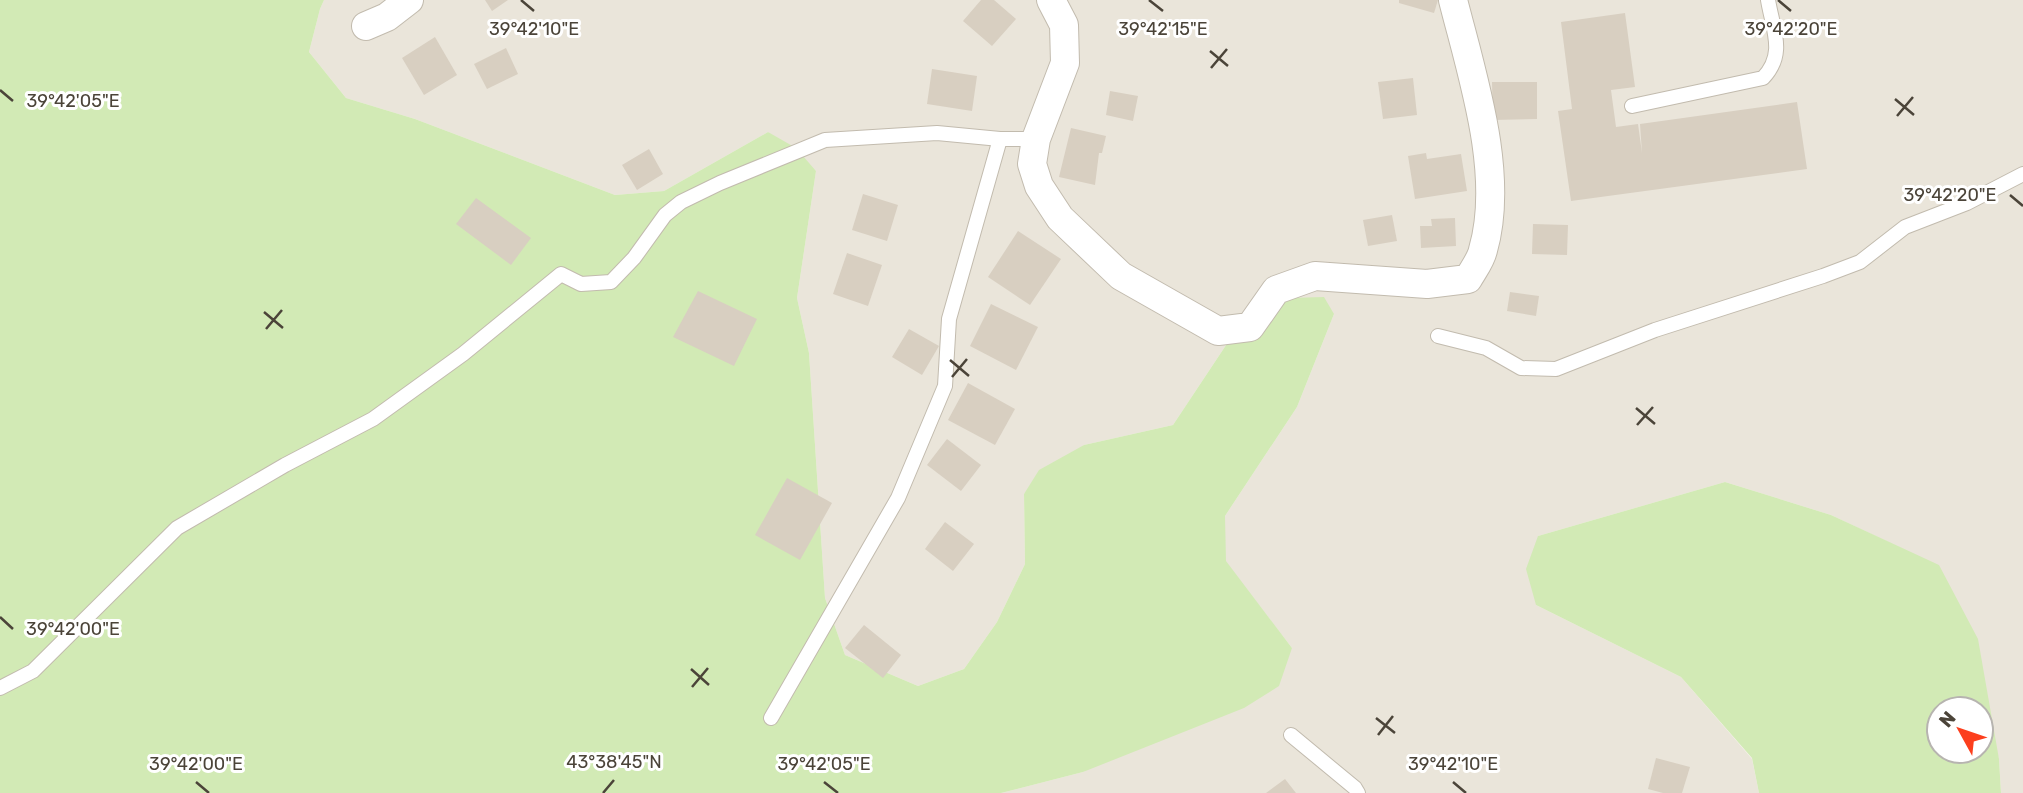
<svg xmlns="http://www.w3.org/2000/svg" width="2023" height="793" font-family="Rubik,sans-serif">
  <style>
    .residential { fill: #eae5da }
    .green { fill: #d2eab5; fill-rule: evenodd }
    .building { fill: #d8cfc1 }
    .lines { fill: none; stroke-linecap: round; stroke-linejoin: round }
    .service-casing { stroke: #c2bbae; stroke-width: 16 }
    .minor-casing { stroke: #c2bbae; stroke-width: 30 }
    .service { stroke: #fff; stroke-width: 14 }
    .minor { stroke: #fff; stroke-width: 28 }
    .ticks { fill: none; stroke: #4b4439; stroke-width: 2.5 }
    .ticks-label { font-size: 18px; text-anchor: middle; fill: #4b4439; stroke: #fff; stroke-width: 6; stroke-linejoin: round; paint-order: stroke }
  </style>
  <rect width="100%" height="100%" fill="#f6f3ec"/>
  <path class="residential" d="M324 0H2023V793H2001L1999 759 1939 566 1831 515 1725 482 1538 536 1536 605 1681 677 1752 759 1759 793H1001L1083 772 1292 648 1225 561V516L1297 407 1334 314 1246 315 1173 425 1084 445 1024 494 1025 564 997 622 964 669 918 686 845 655 825 598 809 353 797 298 816 171 768 132 664 191 615 195 415 119 346 98 309 52 320 9Z"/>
  <g class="green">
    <path d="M0 0H324L320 9 309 52 346 98 415 119 615 195 664 191 768 132 796 148 816 171 797 298 809 353 825 598 845 655 918 686 964 669 997 622 1025 564 1024 494 1039 470 1084 445 1173 425 1246 315 1288 298 1324 297 1334 314 1297 407 1225 516 1226 561 1292 648 1279 686 1244 708 1083 772 1001 793H0Z"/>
    <path d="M1725 482 1831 515 1939 565 1978 639 1999 759 2001 793H1759L1752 758 1681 677 1536 605 1526 569 1538 536ZM1981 709V751H1939V709Z"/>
  </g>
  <g class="building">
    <path d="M485 0H508L492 11Z"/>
    <path d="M981 0H994L1016 19 992 46 963 21Z"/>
    <path d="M1399 0H1438L1434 13 1399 3Z"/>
    <path d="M1625 13 1635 87 1611 90 1616 127 1638 124 1642 153 1640 124 1797 102 1807 169 1571 201 1558 111 1572 109 1561 22Z"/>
    <path d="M435 37 457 75 424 95 402 58Z"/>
    <path d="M506 48 518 74 487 89 474 64Z"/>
    <path d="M932 69 977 76 972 111 927 104Z"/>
    <path d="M1413 78 1417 115 1383 119 1378 82Z"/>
    <path d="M1492 82H1537V119L1493 120Z"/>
    <path d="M1110 91 1138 96 1133 121 1106 115Z"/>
    <path d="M1071 128 1106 136 1102 153H1099L1095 185 1059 177Z"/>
    <path d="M649 149 663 174 637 190 622 165Z"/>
    <path d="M1426 153 1427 159 1461 154 1467 191 1415 199 1408 156Z"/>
    <path d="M863 194 898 205 887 241 852 230Z"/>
    <path d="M476 198 531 238 511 265 456 224Z"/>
    <path d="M1392 215 1397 241 1368 246 1363 220Z"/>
    <path d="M1455 218 1456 246 1421 248 1420 226H1432L1431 219Z"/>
    <path d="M1533 224 1568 225 1567 255 1532 254Z"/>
    <path d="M1018 231 1061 259 1030 305 988 277Z"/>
    <path d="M847 253 882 265 868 306 833 294Z"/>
    <path d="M698 291 757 319 734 366 673 337Z"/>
    <path d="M1510 292 1539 296 1536 316 1507 311Z"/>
    <path d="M991 304 1038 327 1016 370 970 346Z"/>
    <path d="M909 329 939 346 922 375 892 357Z"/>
    <path d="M968 383 1015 409 995 445 948 420Z"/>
    <path d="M947 439 981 465 961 491 927 465Z"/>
    <path d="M787 478 832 503 800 560 755 535Z"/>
    <path d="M945 522 974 544 953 571 925 549Z"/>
    <path d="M864 625 901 655 883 678 845 648Z"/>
    <path d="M1656 758 1690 767 1682 793H1663L1648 789Z"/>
    <path d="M1285 779 1296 793H1266Z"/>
  </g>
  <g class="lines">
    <defs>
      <g id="service">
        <path d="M1632 106 1763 78C1786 54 1773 30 1768 0"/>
        <path d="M1438 336 1486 348 1521 368 1556 369 1655 330 1823 276 1860 262 1905 227 1967 203 2023 174"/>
        <path d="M0 688 33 671 177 528 285 465 373 419 463 354 561 274 581 284 611 282 634 258 665 215 681 202 720 183 825 140 937 133 1000 139H1036"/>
        <path d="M771 718 898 498 945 386 949 319 1000 139"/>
        <path d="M1291 735 1355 788 1358 793"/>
      </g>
      <g id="minor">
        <path d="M1051 0 1064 25 1065 63 1036 139 1032 164 1039 186 1060 218 1121 276 1218 331 1250 327 1276 290 1315 276 1427 284 1468 279C1473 270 1481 260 1483 250 1505 174 1472 75 1453 0"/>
        <path d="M366 26 387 17 409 0"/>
      </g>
    </defs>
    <use href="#service" class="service-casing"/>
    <use href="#minor" class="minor-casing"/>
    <use href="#service" class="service"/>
    <use href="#minor" class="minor"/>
  </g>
  <path class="ticks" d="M521 0 534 11M1149 0 1163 11M1778 0 1791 11M1210 51 1228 66M1211 68 1227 49M0 90 13 101M1895 99 1914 115M1897 116 1913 97M2010 195 2023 206M264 312 283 328M266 329 282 310M950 360 969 376M952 377 967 359M1636 408 1655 424M1637 425 1653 407M0 617 13 629M691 669 709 685M692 687 708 668M1376 718 1395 733M1378 735 1393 716M196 782 209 793M824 782 838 793M1453 782 1466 793M603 793 614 780"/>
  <g class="ticks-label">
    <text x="1791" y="35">39°42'20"E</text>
    <text x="534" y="35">39°42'10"E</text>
    <text x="1163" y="35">39°42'15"E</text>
    <text x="73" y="107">39°42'05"E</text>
    <text x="1950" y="201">39°42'20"E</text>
    <text x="73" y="635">39°42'00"E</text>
    <text x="614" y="768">43°38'45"N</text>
    <text x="196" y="770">39°42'00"E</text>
    <text x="824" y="770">39°42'05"E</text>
    <text x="1453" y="770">39°42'10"E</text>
  </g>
  <g transform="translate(1960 730) rotate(310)"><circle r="33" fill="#ffffff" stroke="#b7b4b0" stroke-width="2"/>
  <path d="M0-5L12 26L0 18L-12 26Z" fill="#fc3f1d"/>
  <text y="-10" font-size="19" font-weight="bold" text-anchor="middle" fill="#4b4439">N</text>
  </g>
</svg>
